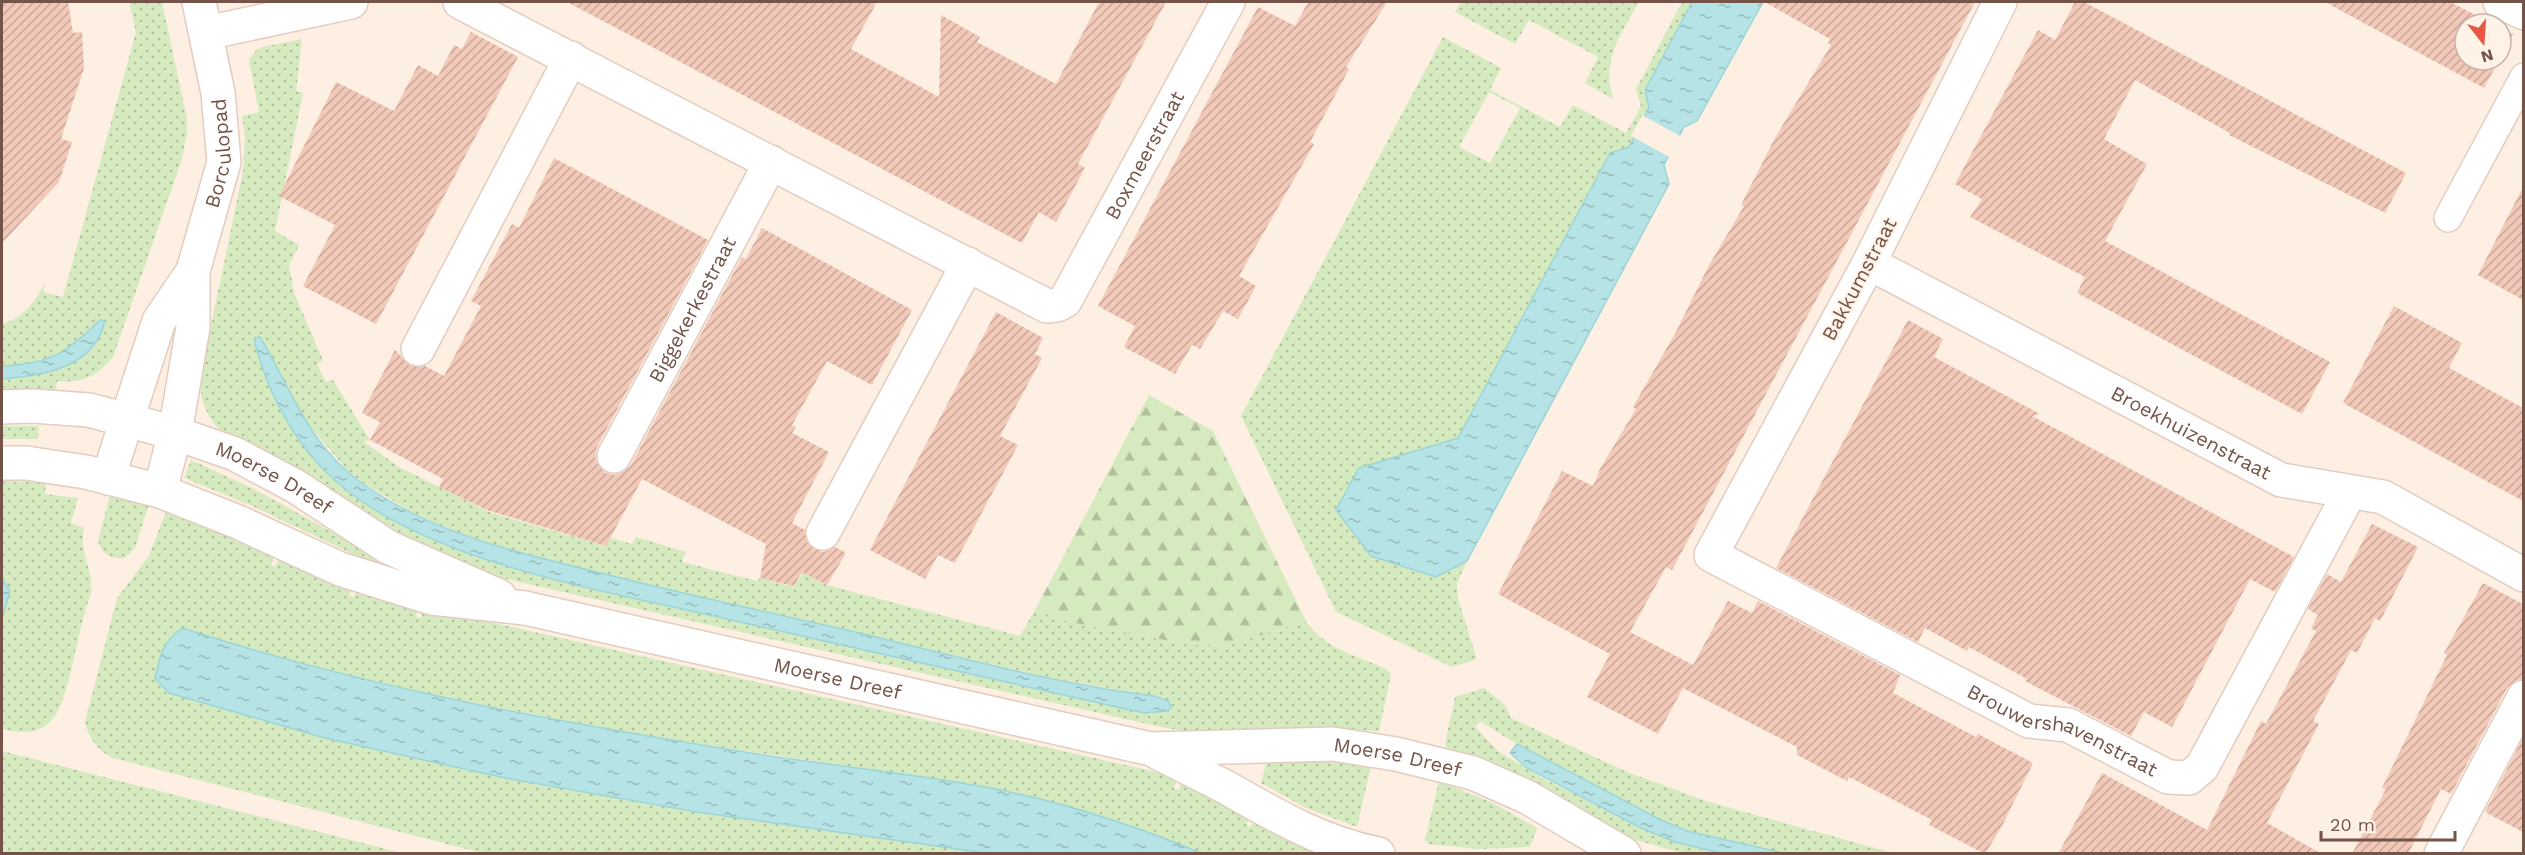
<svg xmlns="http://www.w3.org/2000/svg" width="2525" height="855" font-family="'Work Sans',sans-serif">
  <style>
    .grass { fill: url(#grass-dots); fill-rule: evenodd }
    .forest { fill: url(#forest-firs) }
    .water { fill: url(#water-ripples); stroke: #9cd5d8; stroke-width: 1.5 }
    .pier { fill: #fdefe1 }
    .building { fill: url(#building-hatch) }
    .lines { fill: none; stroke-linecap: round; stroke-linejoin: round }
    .service-casing { stroke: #e3ccc0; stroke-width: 30 }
    .minor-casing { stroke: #e3ccc0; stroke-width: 36 }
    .tertiary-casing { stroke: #e3ccc0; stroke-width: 36 }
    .service { stroke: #fff; stroke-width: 27 }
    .minor { stroke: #fff; stroke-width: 33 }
    .tertiary { stroke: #fff; stroke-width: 33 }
    .labels { text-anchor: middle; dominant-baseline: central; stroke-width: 4.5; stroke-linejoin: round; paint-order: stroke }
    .street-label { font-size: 20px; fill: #745348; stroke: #fff3e8 }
  </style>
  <defs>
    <pattern id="grass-dots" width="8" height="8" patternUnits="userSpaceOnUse" patternTransform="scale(1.5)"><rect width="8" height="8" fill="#d6eac0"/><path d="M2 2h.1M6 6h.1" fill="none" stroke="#b2c09e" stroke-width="1.8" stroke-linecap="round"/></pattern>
    <pattern id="forest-firs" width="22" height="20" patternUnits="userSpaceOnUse" patternTransform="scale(1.5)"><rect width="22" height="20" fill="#d6eac0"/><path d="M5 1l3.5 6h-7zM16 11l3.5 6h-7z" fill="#b2c09e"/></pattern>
    <pattern id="water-ripples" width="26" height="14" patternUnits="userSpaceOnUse" patternTransform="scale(1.5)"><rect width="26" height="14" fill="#b6e4e6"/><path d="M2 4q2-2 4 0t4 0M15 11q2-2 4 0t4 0" fill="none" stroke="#99bbbc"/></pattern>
    <pattern id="building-hatch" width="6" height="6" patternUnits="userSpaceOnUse" patternTransform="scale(1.5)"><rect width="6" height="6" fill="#f2c9b9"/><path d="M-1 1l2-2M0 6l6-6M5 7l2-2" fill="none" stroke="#c9a698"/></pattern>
  </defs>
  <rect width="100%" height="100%" fill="#fdefe1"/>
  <g class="grass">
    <path d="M129 2H162L187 119V134L181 162 113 357C98 376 81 384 57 381L55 398 2 396V379C40 376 83 367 103 329L100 320C68 353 49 364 2 366V323C22 321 36 300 45 283L43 292 63 297 136 32Z"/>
    <path d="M1461 2H1639C1621 34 1601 60 1613 99L1585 83 1598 57 1529 20 1515 44 1455 12Z"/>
    <path d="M1682 2H1692L1645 90 1649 108 1629 147 1610 153 1458 438 1359 468 1371 556 1436 577 1467 561 1457 583 1458 599 1477 659 1452 667 1336 612 1241 416 1443 37 1501 68 1490 90 1560 127 1573 105 1626 133 1641 106 1636 89ZM1489 92 1520 108 1490 163 1459 147Z"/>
    <path d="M302 39 296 91 303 93 275 231 299 245 289 265 294 293 323 360 317 364 326 382 333 380 370 440 363 441 399 467 489 512 605 546 610 538 632 544 636 537 686 552 682 562 757 581 760 578 794 587 803 572 827 585 1020 636 1035 610 1065 621 1186 644 1227 646 1306 621C1321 647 1360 657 1386 669L1391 674 1379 731 1315 728 1197 733 1161 727 519 582 481 572 422 549 228 438C209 422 200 404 200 378L243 172 245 136 242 116 259 112 249 60 256 50 262 47ZM260 337 301 416 348 471 363 483 412 512 466 537 522 555 723 602 1056 679 1154 696 1152 714 693 611 515 568 477 556 344 488 315 460 294 431Z"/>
    <path d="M2 426H39L38 439H2Z"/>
    <path d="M191 460 256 490 379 558 376 565 250 505 184 478Z"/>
    <path d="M2 481 46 482 45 494 78 498 71 523 84 528C78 552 94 569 91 593 82 618 77 645 71 671 60 712 53 742 2 729V618L10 591 2 579Z"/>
    <path d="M110 495 149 504 135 548 125 558C111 559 102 555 98 541Z"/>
    <path d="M167 509 275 555 271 564 275 567 280 557 352 586 349 596 354 597 357 588 419 606 416 616 421 618 424 608H428L1152 771 1177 779 1174 789 1179 790 1182 780 1252 815 1246 824 1250 827 1256 818 1327 853H1201L1158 836 987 787 626 733 410 690 239 647 169 693 325 738 505 778 697 812 985 853H482L113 758C97 750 89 739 85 722L117 598 149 556Z"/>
    <path d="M1484 688 1504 704 1511 718 1627 772 1709 802 1893 853H1783L1687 831 1645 813 1544 761 1480 721 1475 727 1499 752 1548 781 1675 842 1721 853H1683L1621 836 1491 766 1447 748 1445 744 1455 697Z"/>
    <path d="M2 751 10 753 402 853H2Z"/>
    <path d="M1317 761 1371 766 1357 827 1306 808 1261 783 1266 764Z"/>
    <path d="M1439 781 1491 802 1537 828 1530 847 1479 849 1428 844 1425 840Z"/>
  </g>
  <path class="forest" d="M1149 395 1213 431 1306 621 1227 646 1186 644 1065 621 1035 610Z"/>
  <g class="water">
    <path d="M1692 2H1763L1697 121 1684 127 1664 165 1669 184 1467 561 1436 577 1371 556 1336 510 1359 468 1458 438 1610 153 1629 147 1649 108 1645 90Z"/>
    <path d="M100 320 105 321C94 369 42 375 2 379V366C49 364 67 353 100 320Z"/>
    <path d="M260 337C292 390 308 445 363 484 442 539 526 554 617 577 689 595 761 611 833 627 939 651 1046 683 1154 696L1168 701 1171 707 1168 711 1144 713C999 681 854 649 709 615 596 589 435 562 344 488 299 452 270 399 255 344V338Z"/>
    <path d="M2 579 10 591 2 618Z"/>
    <path d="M182 628C369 689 563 723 757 754 833 766 910 773 985 787 1060 801 1131 824 1201 853H985L697 812 505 778 325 738 169 693 155 678C162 652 160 645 182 628Z"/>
    <path d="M1517 744 1661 820 1687 831 1783 853H1721L1675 842 1641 828 1527 768 1510 753Z"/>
  </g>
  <path class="pier" d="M1642 115 1682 137 1671 158 1631 136Z"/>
  <g class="building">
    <path d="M2 2H68L73 33 82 32 84 68 61 139 72 142 59 182 2 243Z"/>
    <path d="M567 2H877L851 49 939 97 941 15 980 37 977 42 1056 84 1099 2H1166L1078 164 1085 168 1056 222 1039 212 1022 243Z"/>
    <path d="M1308 2H1387L1346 67 1349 69 1310 142 1314 144 1239 276 1256 286 1238 319 1223 311 1200 349 1192 345 1175 374 1124 347 1135 326 1098 306 1258 7 1295 26Z"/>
    <path d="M1765 2H1975L1672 570 1666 567 1630 632 1693 665 1728 601 1752 613 1758 601 1900 675 1893 693 1976 737 1978 734 2033 763 2002 826 1985 854 1929 825 1932 820 1890 798 1849 777 1847 781 1797 755V747L1683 688 1658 734 1587 697 1610 654 1498 594 1562 471 1593 486 1600 469 1636 409 1633 407 1677 330 1708 267 1744 206 1741 205 1775 138 1831 45 1828 43 1830 39Z"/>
    <path d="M2075 2H2084L2406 173 2385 213 2229 135 2230 133 2135 80 2104 139 2147 164 2105 241 2330 362 2302 414 2077 293 2085 277 1970 217 1982 199 1955 184 2038 30 2055 40Z"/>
    <path d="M2325 2H2450L2493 24H2465V60H2499L2484 88Z"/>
    <path d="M2501 28 2513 34 2501 56Z"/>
    <path d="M471 32 518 57 376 324 303 286 335 225 279 196 336 82 394 111 418 65 438 76 454 45 462 49Z"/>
    <path d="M554 158 708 240 597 447 595 456 598 465 606 473 615 475 623 472 631 465 742 257 746 259 762 228 912 310 872 385 827 361 792 425 796 427 792 433 829 452 792 523 805 530 807 542 814 549 824 552 835 547 846 553 827 585 802 572 794 586 760 578 766 544 642 479 606 546 487 510 439 487 443 479 370 440 380 422 362 413 395 350 410 366H425L444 376 481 306 471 301 512 224 519 228Z"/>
    <path d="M2523 187V300L2478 275Z"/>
    <path d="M2394 306 2462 343 2449 368 2523 408V501L2343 403Z"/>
    <path d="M996 312 1043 338 1035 354 1042 358 1000 436 1018 445 955 563 938 555 925 579 870 550Z"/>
    <path d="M1908 320 1943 339 1934 357 2040 414 2032 416 2294 557 2275 592 2250 579 2172 727 2144 712 2131 736 2025 681 2027 679 1969 647 1967 651 1925 628 1918 642 1776 568Z"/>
    <path d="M2372 524 2418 547 2380 621 2375 618 2357 653 2351 650 2313 721 2319 724 2267 823 2322 854H2058L2102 773 2207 830 2261 721 2266 724 2316 631 2311 628 2318 615 2308 609 2327 574 2341 582Z"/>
    <path d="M2483 583 2523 604V678L2515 681 2507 688 2451 794 2441 789 2408 854H2352L2386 789 2382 788 2447 655 2444 653Z"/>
    <path d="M2523 738V832L2485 812Z"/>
  </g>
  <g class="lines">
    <defs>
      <path id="service" d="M2448 218 2524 77"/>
      <g id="minor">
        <path id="s1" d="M460 2 1047 306 1057 305 1065 301 1228 2"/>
        <path id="s2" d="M2000 2 1869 263 1711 555 2029 721 2068 725 2168 777 2189 778 2202 767 2350 492"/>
        <path d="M2500 2 2524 13"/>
        <path d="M206 33 351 2"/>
        <path id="s3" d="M1869 263 2281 480 2383 497 2524 575"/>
        <path d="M418 349 571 58"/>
        <path id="s4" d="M614 456 771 162"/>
        <path d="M108 478 159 321 193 271"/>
        <path id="s5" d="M160 491 175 433 193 327V271L224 162 218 93 199 2"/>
        <path d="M823 533 968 264"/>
        <path d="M2441 854 2524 697"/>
      </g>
      <g id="tertiary">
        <path id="s6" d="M2 407 33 406 89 410 175 433 235 454 295 486 388 547 499 596"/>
        <path id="s7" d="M2 463H26L86 472 160 491 238 522 340 569 432 598 525 608 1151 749 1333 744 1396 754 1473 773 1527 797 1624 854"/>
        <path d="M1155 751C1179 764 1205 776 1229 789 1278 817 1323 843 1378 854"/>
      </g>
    </defs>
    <use href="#service" class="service-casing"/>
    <use href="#minor" class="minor-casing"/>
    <use href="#tertiary" class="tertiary-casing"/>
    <use href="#service" class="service"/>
    <use href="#minor" class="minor"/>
    <use href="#tertiary" class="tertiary"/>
  </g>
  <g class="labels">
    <g class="street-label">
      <text stroke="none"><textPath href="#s5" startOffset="345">Borculopad</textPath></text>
      <text stroke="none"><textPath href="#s1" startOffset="846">Boxmeerstraat</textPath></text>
      <text transform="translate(1859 279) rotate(-62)">Bakkumstraat</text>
      <text stroke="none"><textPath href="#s4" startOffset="166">Biggekerkestraat</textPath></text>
      <text stroke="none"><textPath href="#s3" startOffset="364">Broekhuizenstraat</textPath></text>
      <text stroke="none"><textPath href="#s6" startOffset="285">Moerse Dreef</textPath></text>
      <text stroke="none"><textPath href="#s7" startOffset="868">Moerse Dreef</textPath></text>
      <text stroke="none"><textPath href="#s2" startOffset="1018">Brouwershavenstraat</textPath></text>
      <text stroke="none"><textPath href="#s7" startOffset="1437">Moerse Dreef</textPath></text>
    </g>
  </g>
  <rect width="2525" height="855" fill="none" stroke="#745348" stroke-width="6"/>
  <g transform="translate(2483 42) rotate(163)"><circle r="28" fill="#fff3e8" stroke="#c7b3a8" stroke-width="1.5"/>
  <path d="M0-4.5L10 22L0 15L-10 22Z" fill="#e95744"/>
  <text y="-9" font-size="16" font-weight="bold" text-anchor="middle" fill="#745348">N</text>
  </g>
  <path d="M2321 831v9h134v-9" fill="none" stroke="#745348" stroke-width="3"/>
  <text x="2330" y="831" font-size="18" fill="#745348" stroke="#fff3e8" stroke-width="4.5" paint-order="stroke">20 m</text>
</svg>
